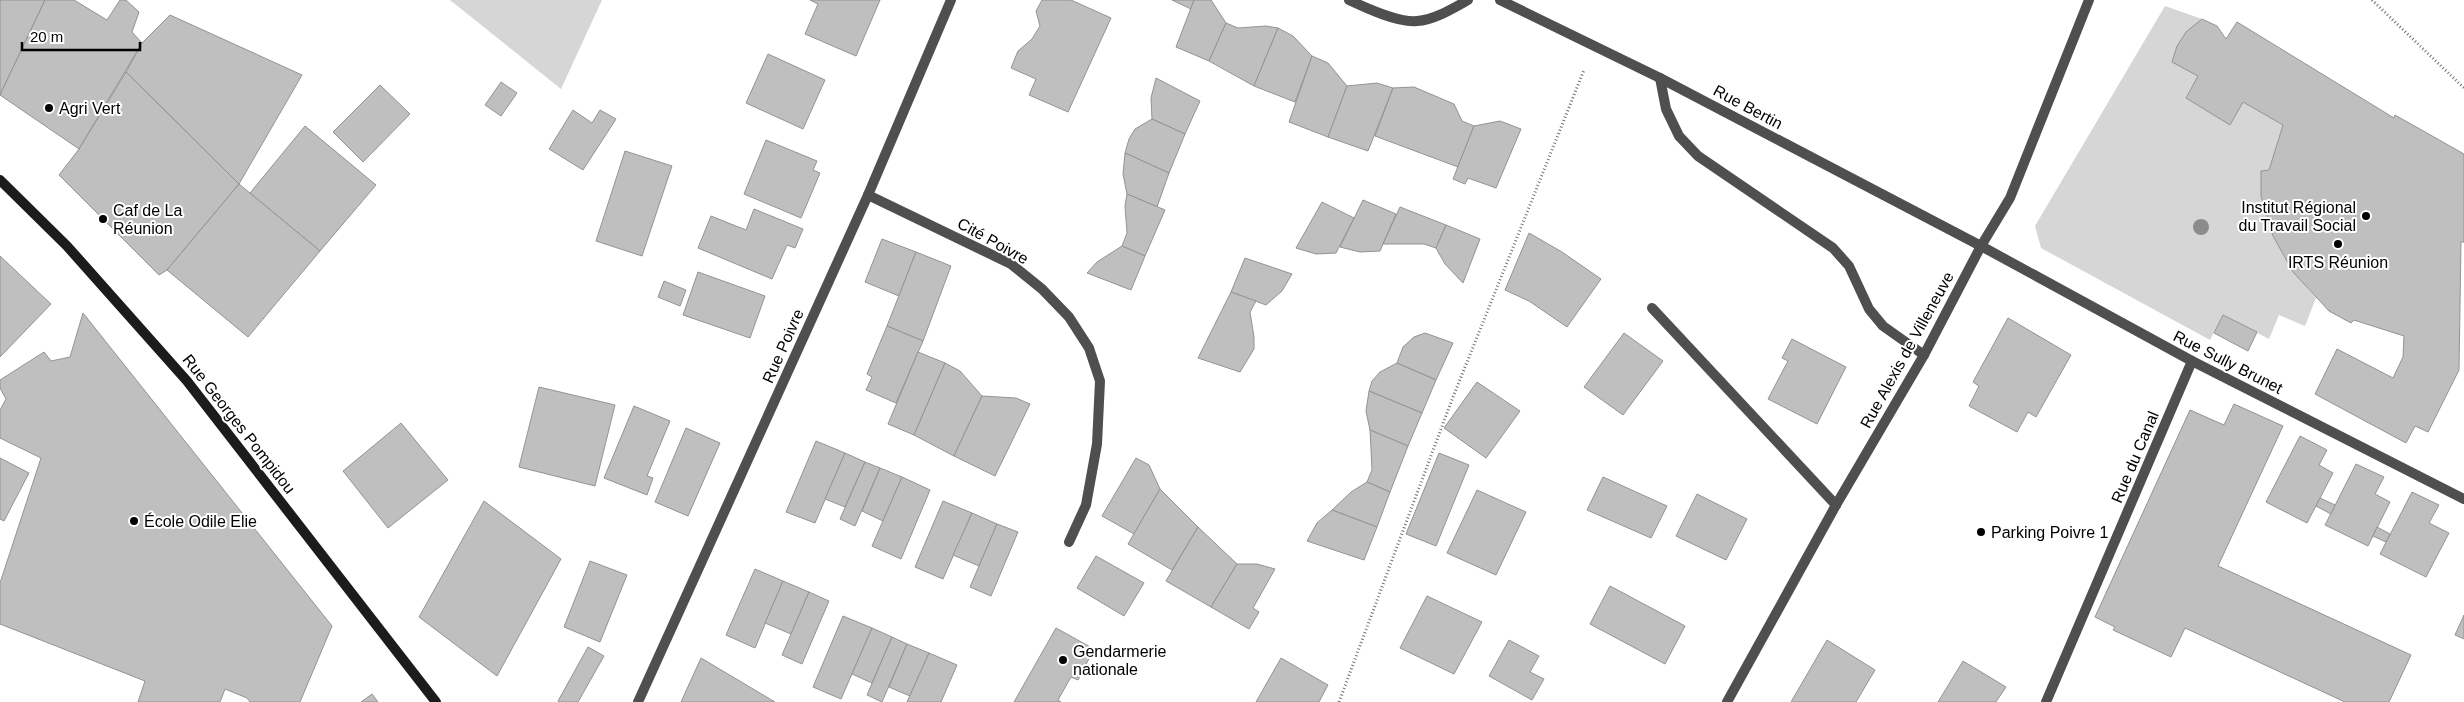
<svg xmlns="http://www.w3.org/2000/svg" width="2464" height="702" font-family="Helvetica,sans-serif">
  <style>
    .green { fill: #d6d6d6 }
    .building { fill: #bfbfbf; stroke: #939393 }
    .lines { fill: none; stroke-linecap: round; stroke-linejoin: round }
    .path { stroke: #717171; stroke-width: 3; stroke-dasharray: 1 2.5; stroke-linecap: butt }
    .service { stroke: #4f4f4f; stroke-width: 10 }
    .minor { stroke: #4f4f4f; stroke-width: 10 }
    .secondary { stroke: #1c1c1c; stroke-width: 10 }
    .tree { fill: #8c8c8c }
    .poi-dot { fill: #000; stroke: #fff; stroke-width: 2 }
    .labels { text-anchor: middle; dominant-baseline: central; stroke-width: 4; stroke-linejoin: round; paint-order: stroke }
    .street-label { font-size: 16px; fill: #000; stroke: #fff }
    .poi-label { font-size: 16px; fill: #000; stroke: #fff; text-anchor: start }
  </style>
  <rect width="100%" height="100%" fill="#fff"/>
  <g class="green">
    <path d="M450 0H602L561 89Z"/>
    <path d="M2165 6 2202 19C2186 32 2178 42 2172 61L2198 76 2186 98 2229 124 2243 102 2283 125 2269 170 2273 236 2293 272 2316 298 2305 326 2279 315 2269 339 2223 315 2210 340 2041 248 2035 226Z"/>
  </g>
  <g class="building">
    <path d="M0 0H45L0 95Z"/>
    <path d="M45 0H74L107 20 120 0H126L139 12 132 32 142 43 79 149 0 95Z"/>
    <path d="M810 0H880L856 56 805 34 818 4Z"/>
    <path d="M1042 0H1071L1111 18 1068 112 1029 95 1036 79 1011 68 1018 51 1032 39 1040 26 1036 11Z"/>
    <path d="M1172 0H1194L1191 9Z"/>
    <path d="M1194 0H1211L1226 23 1209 61 1176 47Z"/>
    <path d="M170 15 302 75 239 184 126 72 142 43Z"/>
    <path d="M2202 19 2217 26 2226 39 2237 22 2394 118 2395 115 2464 154V242H2461L2459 370 2428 432 2415 426 2406 443 2315 394 2337 349 2393 378 2403 357 2404 336 2354 320 2351 323 2329 311 2293 272 2273 236 2261 196V171L2269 170 2283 125 2243 102 2230 125 2186 98 2198 76 2172 62 2177 46 2186 32Z"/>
    <path d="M1226 23 1238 28 1266 26 1278 28 1254 86 1209 61Z"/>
    <path d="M1278 28 1293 36 1312 56 1295 102 1254 86Z"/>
    <path d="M768 54 825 80 803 129 746 103Z"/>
    <path d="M1312 56 1328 63 1347 86 1328 137 1289 122Z"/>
    <path d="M126 72 239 184 167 270 159 275 59 175 79 149Z"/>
    <path d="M1156 78 1200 101 1185 134 1152 119 1151 98Z"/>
    <path d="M501 82 517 93 501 116 485 105Z"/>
    <path d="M1377 83 1393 88 1368 151 1328 137 1347 86Z"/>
    <path d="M380 85 410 114 363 162 333 132Z"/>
    <path d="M1414 87 1454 104 1462 121 1474 126 1458 167 1375 136 1393 88Z"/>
    <path d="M573 110 592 123 600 110 616 119 583 170 549 149Z"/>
    <path d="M1152 119 1185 134 1169 173 1125 153 1129 139 1135 129Z"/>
    <path d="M1500 121 1521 129 1496 188 1468 178 1465 184 1453 179 1474 126Z"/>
    <path d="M305 126 376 185 320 251 250 193Z"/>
    <path d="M766 140 817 161 813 170 820 173 801 218 744 194Z"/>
    <path d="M625 151 672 166 642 256 596 241Z"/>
    <path d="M1125 153 1169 173 1157 207 1127 194 1123 174Z"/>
    <path d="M239 184 320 251 248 337 167 270Z"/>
    <path d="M1127 194 1165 210 1145 256 1122 246 1127 233 1125 206Z"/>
    <path d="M1363 200 1396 214 1380 251 1360 252 1340 247Z"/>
    <path d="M1322 202 1354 218 1336 253 1316 254 1296 248Z"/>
    <path d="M1400 207 1446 225 1436 248 1424 244H1383Z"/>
    <path d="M754 209 803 229 795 248 787 245 772 279 698 248 711 216 746 230Z"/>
    <path d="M1446 225 1480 239 1463 283 1445 264 1436 248Z"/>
    <path d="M1529 233 1562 252 1601 279 1567 327 1529 301 1505 290Z"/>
    <path d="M882 239 916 252 899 296 865 282Z"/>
    <path d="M1122 246 1145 256 1131 290 1087 273 1097 262Z"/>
    <path d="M916 252 951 266 923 341 887 326Z"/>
    <path d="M0 256 51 304 0 357Z"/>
    <path d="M1245 258 1292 274 1282 291 1266 305 1231 292Z"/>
    <path d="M698 272 765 296 750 338 683 315Z"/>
    <path d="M664 281 686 290 680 306 658 297Z"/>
    <path d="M1231 292 1256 301 1250 312 1254 337V349L1240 372 1198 358Z"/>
    <path d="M83 313 332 626 300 702H250L247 698 225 689 220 702H138L145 681 0 624V583L41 458 0 438V410L6 399 0 388V380L44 352 51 361 70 357Z"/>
    <path d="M2223 315 2257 332 2248 351 2214 333Z"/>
    <path d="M2008 318 2071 355 2036 417 2028 412 2017 432 1969 406 1979 386 1973 382Z"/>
    <path d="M887 326 923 341 896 403 866 390 872 377 867 374Z"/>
    <path d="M1425 333 1453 343 1436 380 1397 363 1403 347 1414 337Z"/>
    <path d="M1624 333 1663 361 1623 415 1584 387Z"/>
    <path d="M1792 339 1846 367 1817 424 1768 399 1788 361 1782 358Z"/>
    <path d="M918 352 945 363 914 435 888 424Z"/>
    <path d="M945 363 960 371 982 396 954 456 914 435Z"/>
    <path d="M1397 363 1436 380 1422 413 1369 391 1372 381 1380 372Z"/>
    <path d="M1477 382 1520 411 1486 458 1444 428Z"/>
    <path d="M539 387 615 405 595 486 519 467Z"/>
    <path d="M1369 391 1422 413 1408 446 1370 430 1366 411Z"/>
    <path d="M982 396 1016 398 1030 404 995 476 954 456Z"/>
    <path d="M2234 404 2283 426 2218 566 2411 655 2389 702H2345L2185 628 2171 657 2113 630 2115 627 2095 617 2190 410 2224 425Z"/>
    <path d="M634 406 670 421 647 476 653 478 647 495 604 478Z"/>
    <path d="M401 423 448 480 388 528 343 471Z"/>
    <path d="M686 428 720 443 688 516 655 502Z"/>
    <path d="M1370 430 1408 446 1390 492 1367 482 1372 470Z"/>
    <path d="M2300 436 2327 450 2319 465 2333 473 2307 523 2266 502Z"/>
    <path d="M816 441 845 453 815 523 786 512Z"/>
    <path d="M845 453 865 462 845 507 825 499Z"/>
    <path d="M1439 453 1469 465 1436 546 1406 534Z"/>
    <path d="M0 458 29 473 4 521 0 519Z"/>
    <path d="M1136 458 1149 465 1160 489 1134 534 1102 516Z"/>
    <path d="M865 462 880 468 855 526 840 519Z"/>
    <path d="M2356 464 2384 477 2375 494 2390 502 2368 546 2325 525Z"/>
    <path d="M880 468 902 477 883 521 862 511Z"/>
    <path d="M902 477 930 490 901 559 872 546Z"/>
    <path d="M1603 477 1667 506 1651 538 1587 510Z"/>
    <path d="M1367 482 1390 492 1377 527 1332 510 1351 492Z"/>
    <path d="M1160 489 1198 527 1172 570 1128 544Z"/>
    <path d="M1477 490 1526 512 1496 575 1447 553Z"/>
    <path d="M2412 492 2439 505 2429 523 2449 533 2426 577 2380 554Z"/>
    <path d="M1697 494 1747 519 1726 560 1676 536Z"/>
    <path d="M2320 498 2335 505 2331 514 2316 506Z"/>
    <path d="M484 501 561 559 497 676 419 617Z"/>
    <path d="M943 501 972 513 943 579 915 567Z"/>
    <path d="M1332 510 1377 527 1364 560 1307 541 1317 523Z"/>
    <path d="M972 513 997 524 979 566 953 555Z"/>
    <path d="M997 524 1018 532 991 596 970 587Z"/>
    <path d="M1198 527 1237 564 1211 607 1166 581Z"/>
    <path d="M2377 527 2390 534 2386 542 2373 536Z"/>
    <path d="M1096 556 1144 583 1124 616 1077 588Z"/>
    <path d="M590 561 627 575 600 642 564 627Z"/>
    <path d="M1237 564H1257L1275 569 1253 608 1259 612 1249 629 1211 607Z"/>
    <path d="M755 569 783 581 755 648 726 635Z"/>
    <path d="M783 581 809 592 791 634 765 623Z"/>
    <path d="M1610 586 1685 626 1665 664 1590 624Z"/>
    <path d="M809 592 829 601 802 664 782 655Z"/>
    <path d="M1427 596 1482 622 1454 674 1400 648Z"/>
    <path d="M2464 615V639L2455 635Z"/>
    <path d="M843 616 872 628 841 699 813 687Z"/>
    <path d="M872 628 892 637 872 683 852 674Z"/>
    <path d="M1056 628 1094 649 1078 680 1071 677 1058 700 1061 702H1014Z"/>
    <path d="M892 637 907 644 882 702 867 695Z"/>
    <path d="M1509 640 1539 656 1530 672 1544 679 1532 700 1489 676Z"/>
    <path d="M1827 640 1875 670 1856 702H1791Z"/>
    <path d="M907 644 929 653 910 696 889 687Z"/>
    <path d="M588 647 604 656 578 702H559L558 701Z"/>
    <path d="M929 653 957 665 941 702H907Z"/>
    <path d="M701 658 775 702H681Z"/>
    <path d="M1281 658 1328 685 1319 702H1256Z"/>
    <path d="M1963 661 2006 687 1996 702H1938Z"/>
    <path d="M372 694 378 702H361Z"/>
  </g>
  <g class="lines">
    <g class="path">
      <path d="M2372 0 2464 88"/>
      <path d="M1339 702 1453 397 1584 70"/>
    </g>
    <g class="service">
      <path d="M1349 0C1366 8 1398 23 1417 21 1434 20 1454 8 1468 0"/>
      <path d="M1660 78 1666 109 1679 136 1698 156 1833 248 1849 266 1869 309 1883 326 1924 355"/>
      <path d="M1652 308 1836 505"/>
    </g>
    <g class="minor">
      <path d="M1500 0 1660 78 1981 246 2192 361 2464 499"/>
      <path d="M868 195 1011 264 1042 289 1069 317 1089 348 1100 381 1097 444 1086 505 1069 542"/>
      <path d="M638 702 868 195 951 0"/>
      <path d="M1727 702 1836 505 1924 355 1981 246 2010 198 2089 0"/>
      <path d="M2046 702 2192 361"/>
    </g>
    <path class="secondary" d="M0 180 67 246 187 381 436 702"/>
  </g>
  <circle class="tree" cx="2201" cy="227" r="8"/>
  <g class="poi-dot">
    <circle cx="49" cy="108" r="5"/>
    <circle cx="2366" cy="216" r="5"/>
    <circle cx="103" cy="219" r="5"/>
    <circle cx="2338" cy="244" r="5"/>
    <circle cx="134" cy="521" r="5"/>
    <circle cx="1981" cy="532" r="5"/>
    <circle cx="1063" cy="660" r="5"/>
  </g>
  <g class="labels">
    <g class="street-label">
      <text transform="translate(1748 107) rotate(28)">Rue Bertin</text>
      <text transform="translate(993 241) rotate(29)">Cité Poivre</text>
      <text transform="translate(783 346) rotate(-66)">Rue Poivre</text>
      <text transform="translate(1907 350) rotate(-61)">Rue Alexis de Villeneuve</text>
      <text transform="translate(2228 362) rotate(27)">Rue Sully Brunet</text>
      <text transform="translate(239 424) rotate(52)">Rue Georges Pompidou</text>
      <text transform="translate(2135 457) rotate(-67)">Rue du Canal</text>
    </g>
    <g class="poi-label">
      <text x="59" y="108">Agri Vert</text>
      <text x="2356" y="207" text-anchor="end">Institut Régional<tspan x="2356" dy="18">du Travail Social</tspan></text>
      <text x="113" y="210">Caf de La<tspan x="113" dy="18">Réunion</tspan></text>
      <text x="2338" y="262" text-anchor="middle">IRTS Réunion</text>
      <text x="144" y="521">École Odile Elie</text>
      <text x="1991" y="532">Parking Poivre 1</text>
      <text x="1073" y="651">Gendarmerie<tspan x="1073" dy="18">nationale</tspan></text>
    </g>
  </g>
  <path d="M22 42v8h118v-8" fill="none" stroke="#000000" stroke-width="2.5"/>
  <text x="30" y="42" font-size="15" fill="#000000" stroke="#ffffff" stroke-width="4" paint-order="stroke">20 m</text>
</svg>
